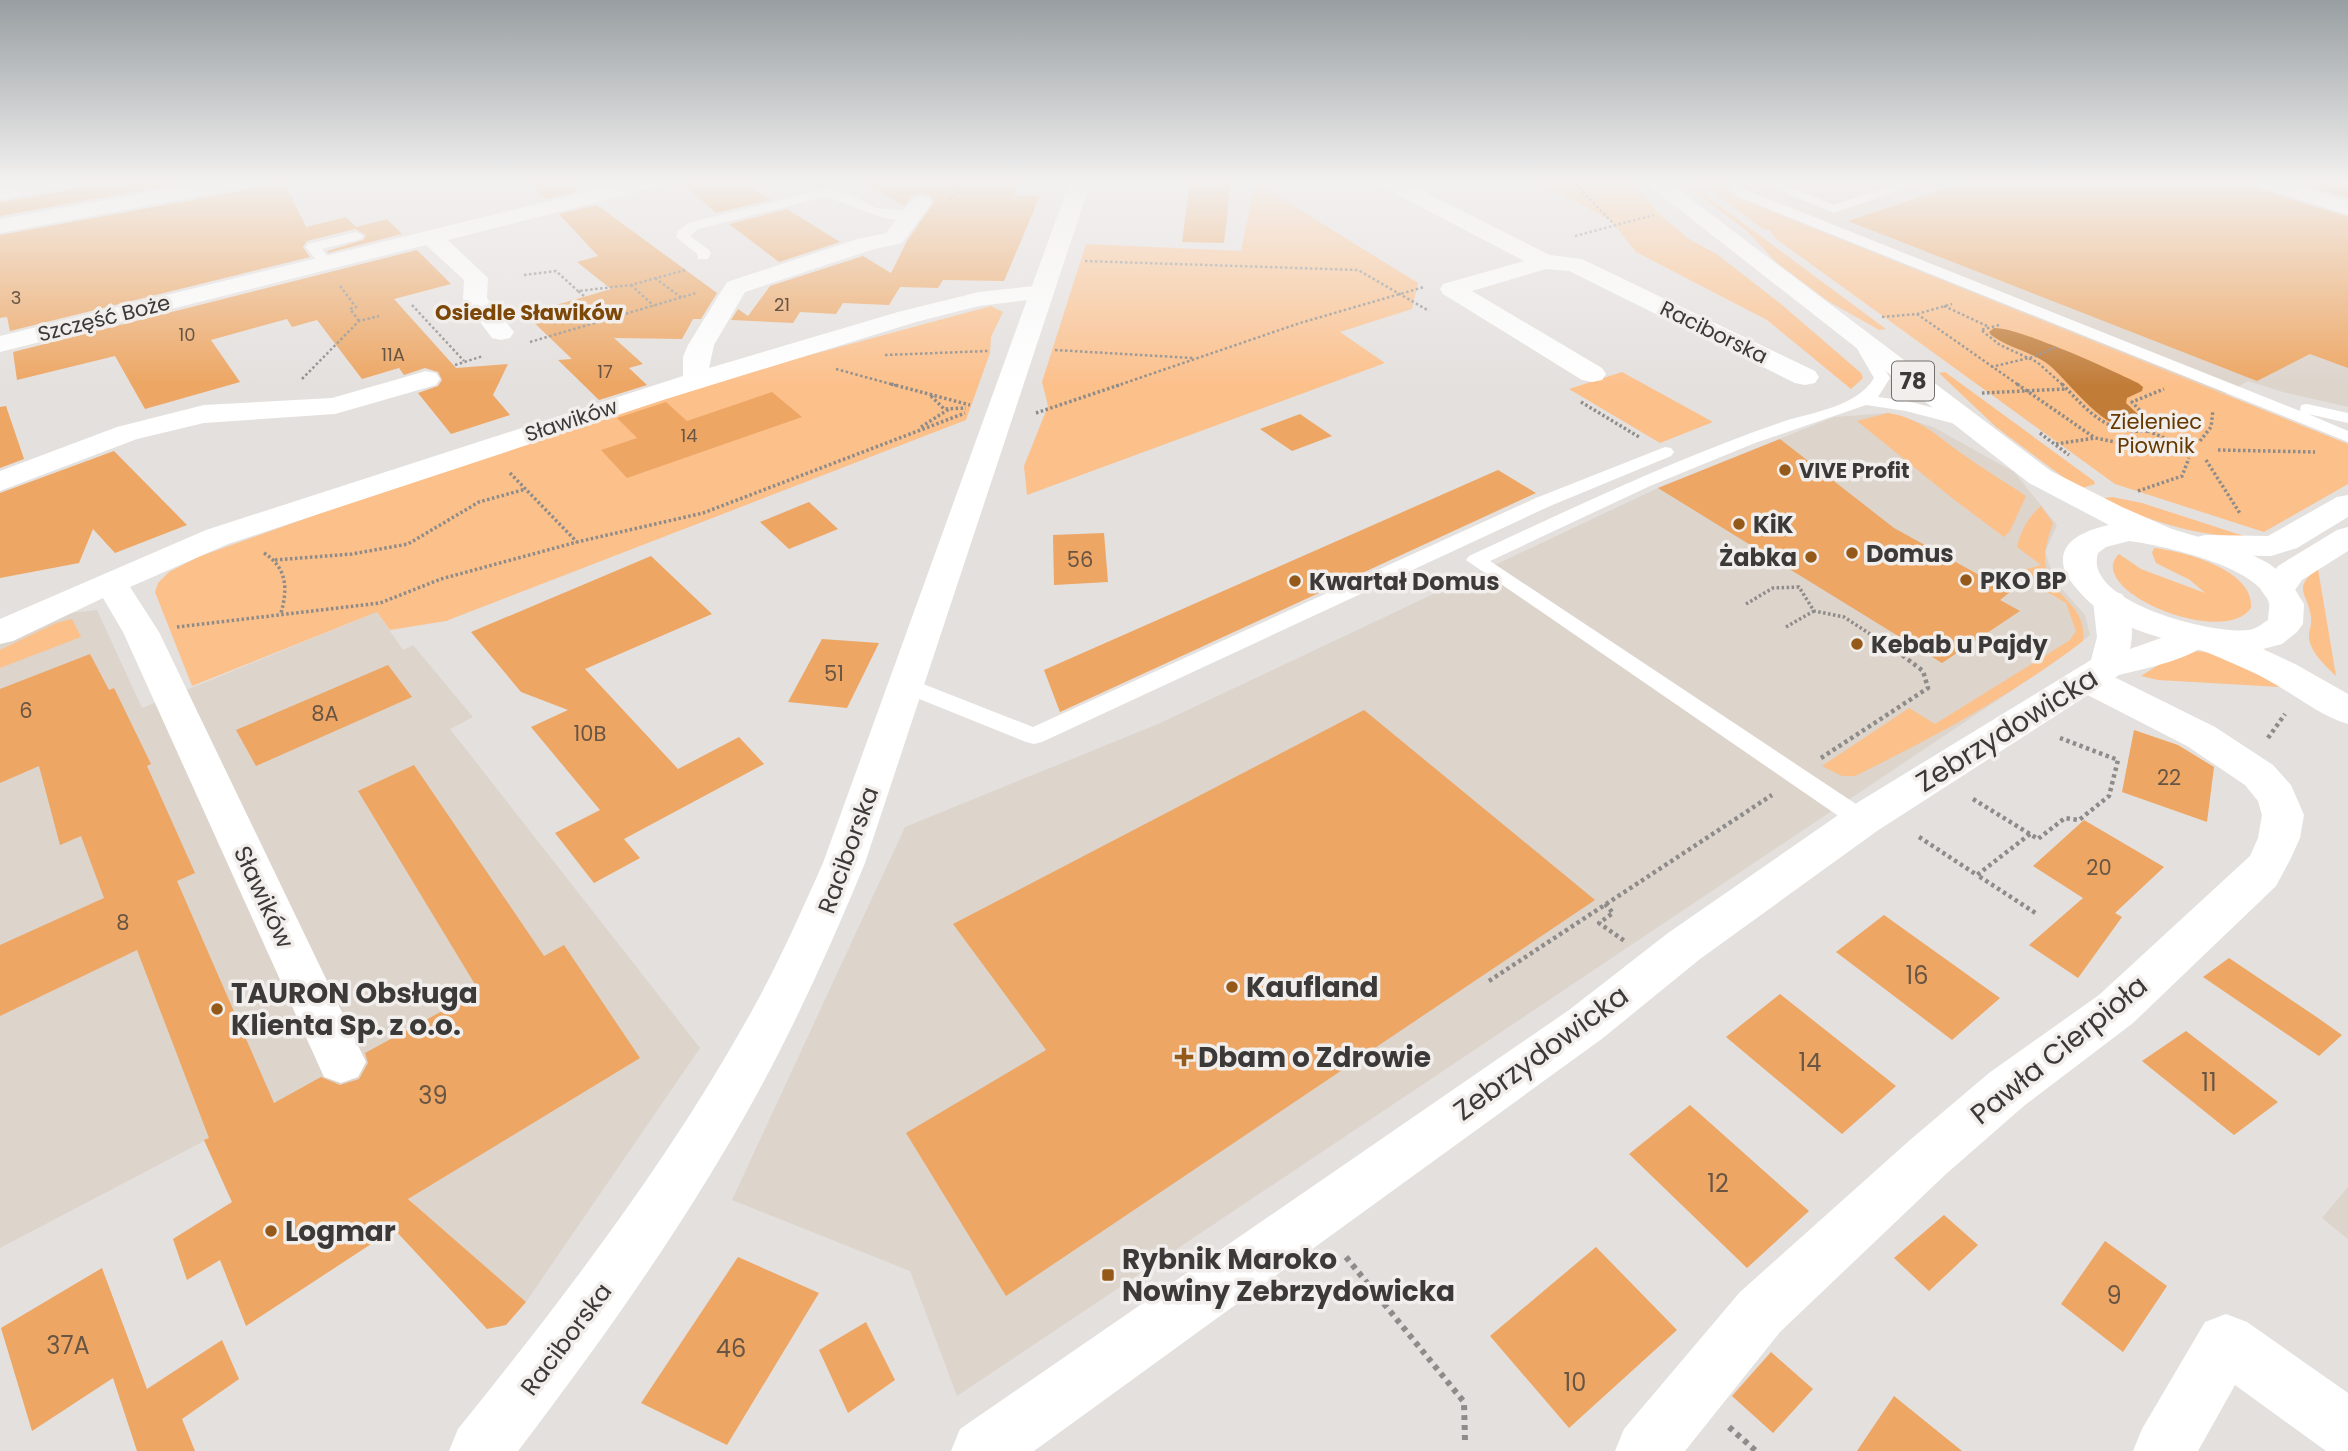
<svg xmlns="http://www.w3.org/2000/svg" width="2348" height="1451" font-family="Poppins,sans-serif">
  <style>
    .built { fill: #ddd4cc }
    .green { fill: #fcc08b }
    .water { fill: #c17c38 }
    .building { fill: #eda663 }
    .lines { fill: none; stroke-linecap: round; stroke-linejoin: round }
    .path-far3 { stroke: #8e8c8a; stroke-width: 2.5; stroke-dasharray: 2.5 2.5; stroke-linecap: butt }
    .path-far2 { stroke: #8e8c8a; stroke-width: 3.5; stroke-dasharray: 2.5 2.5; stroke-linecap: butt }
    .path-far1 { stroke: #8e8c8a; stroke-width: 4.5; stroke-dasharray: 3.5 3.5; stroke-linecap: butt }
    .path { stroke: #8e8c8a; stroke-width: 6; stroke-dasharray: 5 5; stroke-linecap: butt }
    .lane { fill: #fff; fill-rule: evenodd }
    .street { fill: #fff; fill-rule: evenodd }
    .secondary { fill: #fff; fill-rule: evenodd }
    .primary { fill: #fff; fill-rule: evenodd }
    .poi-dot { fill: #955a19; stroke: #f1eeeb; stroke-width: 2.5 }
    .labels { text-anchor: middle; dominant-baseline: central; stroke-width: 7; stroke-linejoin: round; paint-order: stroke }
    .far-number-label { font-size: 18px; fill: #685544 }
    .far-neighbourhood-label { font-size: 21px; font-weight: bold; fill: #7c4707; stroke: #f1eeeb }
    .far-street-label { font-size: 21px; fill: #3b3a39; stroke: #f1eeeb }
    .far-park-label { font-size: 21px; fill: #663800; stroke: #f1eeeb }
    .far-poi-label { font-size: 21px; font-weight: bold; fill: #3b3a39; stroke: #f1eeeb; text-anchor: start }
    .number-label { font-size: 21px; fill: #685544 }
    .shield { fill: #f1eeeb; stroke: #72706e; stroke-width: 2 }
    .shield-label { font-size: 23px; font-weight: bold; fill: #3b3a39 }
    .poi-label { font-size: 24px; font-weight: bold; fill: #3b3a39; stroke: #f1eeeb; text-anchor: start }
    .street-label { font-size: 24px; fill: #3b3a39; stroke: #f1eeeb }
    .near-number-label { font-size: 24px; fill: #685544 }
    .near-street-label { font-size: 28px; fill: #3b3a39; stroke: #f1eeeb }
    .near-poi-label { font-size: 28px; font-weight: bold; fill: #3b3a39; stroke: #f1eeeb; text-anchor: start }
  </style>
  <rect width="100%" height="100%" fill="#e4e0de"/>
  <g class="built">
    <path d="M1704 181H2241L2348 214V407L2283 392 2248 381 2225 394 1730 196Z"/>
    <path d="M1888 413 1933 427 2014 472 2057 525 2045 552 2055 581 2085 615 2090 635 2059 659 957 1396 910 1271 732 1200 905 827 1158 724 1658 488 1834 417Z"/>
    <path d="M97 610 142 708 377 612 403 650 413 645 473 717 450 729 700 1048 526 1302 415 1205 347 1132 232 1202 204 1141 0 1248V644L61 614Z"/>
    <path d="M2348 1187V1239L2322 1218Z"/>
  </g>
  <g class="green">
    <path d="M1537 181H1627L1645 196 1658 213 1689 239 1718 255 1781 304 1861 373 1863 378 1851 389 1767 320 1636 252 1611 221Z"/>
    <path d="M1680 181H1686L1886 329 1879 330 1828 301 1776 262 1747 231Z"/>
    <path d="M1698 181H1724L1723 187 1733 196 2348 444V484L2264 532 2115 484 1775 238 1770 230 1763 229Z"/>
    <path d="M1255 182 1418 283 1412 309 1340 332 1385 363 1027 495 1024 466 1048 406 1042 382 1086 244 1241 251Z"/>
    <path d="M991 306 1003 312 991 337 990 353 966 420 446 621 390 630 377 612 192 686 155 592 158 583 169 572 198 557 343 505 744 373Z"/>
    <path d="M1622 372 1713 422 1660 443 1569 389Z"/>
    <path d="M1945 372 2094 481 2095 484 2079 489 1996 427 1939 373Z"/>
    <path d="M1888 413C1917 417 1935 434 1958 451 1980 467 2004 481 2026 496L2010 531 2004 537 1952 498 1857 421Z"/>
    <path d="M2112 497 2142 503 2247 537C2191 536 2148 519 2097 499Z"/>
    <path d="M2041 506 2053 523C2048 538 2043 552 2046 568 2052 598 2087 603 2083 641 2012 695 1935 737 1855 776H1842L1822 766 1909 708 1935 724 2070 640 2076 631 2066 603 2037 586 2024 570 2041 565 2017 547C2021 531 2028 517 2041 506Z"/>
    <path d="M2154 548C2183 551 2255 570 2251 608 2223 649 2082 589 2119 554L2141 569 2205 593 2190 580 2156 563 2152 553Z"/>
    <path d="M2318 569 2336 676C2325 665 2308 651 2309 634 2310 628 2312 623 2311 617 2308 593 2291 588 2318 569Z"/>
    <path d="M72 619 81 637 0 668V650L56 623Z"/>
    <path d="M2192 651 2209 652 2295 688 2158 680 2141 676 2163 662Z"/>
  </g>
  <path class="water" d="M1994 328C2018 327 2112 370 2138 383L2143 387 2142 391 2127 398 2126 403 2143 419 2144 424C2108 444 2069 378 2045 362 2028 351 2007 347 1991 335L1989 332Z"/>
  <g class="building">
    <path d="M83 181H193L0 216V202L72 190 79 188Z"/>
    <path d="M278 181H284L306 227 346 217 356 227 387 219 402 234 328 253 327 251 363 240 366 235 355 229 307 241 303 247 310 257 10 331 7 317 0 318V235L247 190Z"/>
    <path d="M528 181H564L578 191 545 199Z"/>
    <path d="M679 181H741L771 200 716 213Z"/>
    <path d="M861 181H1020L1014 196H1040L1004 281 943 280 938 288 900 287 889 305 843 303 836 314 800 312 793 323 731 320 738 309 748 316 770 286 863 256 891 273 907 241 934 202 930 195 920 193 911 196 904 206Z"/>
    <path d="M1190 181H1231L1224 243 1182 242Z"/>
    <path d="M1967 181H2248L2252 187 2348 217V368L2310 354 2257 381 1848 221Z"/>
    <path d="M2293 181H2348V198Z"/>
    <path d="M597 205 717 293 701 319H693L682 339 614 338 643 364 629 368 647 385 599 400 558 360 572 359 525 314 611 289 577 262 598 256 559 214Z"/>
    <path d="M787 209 840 242 779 262 729 224Z"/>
    <path d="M417 250 451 284 394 299 456 368 508 364 493 395 510 415 451 434 418 393 438 386 442 380 438 372 425 368 404 375 399 368 362 379 317 320 292 327 287 319 211 340 240 382 145 409 115 356 17 380 13 352Z"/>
    <path d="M772 392 802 417 627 478 601 450 637 438 617 418 666 402 687 421Z"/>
    <path d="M6 406 24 459 0 468V407Z"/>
    <path d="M1300 414 1332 436 1292 451 1260 429Z"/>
    <path d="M1780 439 1894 528 2010 592 2000 600 2020 611 1942 663 1658 488Z"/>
    <path d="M114 451 187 525 115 553 93 529 79 563 0 578V493Z"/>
    <path d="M1498 470 1536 493 1060 712 1044 670Z"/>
    <path d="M809 502 838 529 789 549 760 522Z"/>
    <path d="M1104 533 1108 582 1054 585 1053 535Z"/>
    <path d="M651 556 712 614 585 669 678 769 739 737 764 764 624 839 640 858 594 883 555 833 600 810 531 727 568 710 521 692 471 632Z"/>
    <path d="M822 639 879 643 847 708 788 702Z"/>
    <path d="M90 654 109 690 114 688 151 764 147 766 195 873 177 881 274 1103 321 1077 340 1085 359 1079 368 1063 365 1053 479 991 358 791 414 765 544 956 564 945 640 1058 408 1199 526 1302 506 1325 487 1329 394 1229 246 1326 220 1260 187 1280 173 1239 232 1202 204 1140 209 1138 137 950 0 1016V945L104 898 81 836 60 845 39 766 0 783V689Z"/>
    <path d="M388 665 412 697 256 766 236 730Z"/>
    <path d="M1364 710 1595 900 1006 1296 906 1133 1046 1050 953 924Z"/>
    <path d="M2134 730 2178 745 2214 767 2207 822 2122 792Z"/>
    <path d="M2084 820 2164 867 2115 913 2122 917 2078 978 2029 945 2083 898 2033 866Z"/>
    <path d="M1884 915 2000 998 1952 1040 1836 952Z"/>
    <path d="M2229 958 2318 1018 2342 1035 2319 1056 2203 977Z"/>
    <path d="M1780 994 1896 1086 1842 1134 1726 1037Z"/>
    <path d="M2186 1031 2278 1102 2234 1135 2142 1061Z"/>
    <path d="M1690 1105 1809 1211 1747 1268 1629 1154Z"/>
    <path d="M1944 1215 1978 1245 1929 1291 1894 1258Z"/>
    <path d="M2105 1241 2167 1286 2123 1352 2061 1304Z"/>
    <path d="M1596 1247 1677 1330 1569 1428 1490 1336Z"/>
    <path d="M738 1257 819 1293 727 1445 641 1403Z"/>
    <path d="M102 1268 147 1389 222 1340 239 1379 182 1419 195 1451H137L113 1378 32 1431 1 1328Z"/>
    <path d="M866 1322 895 1380 848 1413 819 1350Z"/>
    <path d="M1771 1352 1813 1389 1773 1433 1732 1396Z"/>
    <path d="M1894 1396 1962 1451H1857Z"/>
  </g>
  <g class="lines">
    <g class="path-far3">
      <path d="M1347 181 1360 188"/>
      <path d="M1572 181 1614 224"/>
      <path d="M949 199 958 192 962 181"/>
      <path d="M1575 236 1654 215"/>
      <path d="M1085 261 1358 270 1429 311"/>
      <path d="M524 275 556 271 578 291"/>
      <path d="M655 278 682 298"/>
      <path d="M631 285 654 306"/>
      <path d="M340 286 356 307 350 309 359 321"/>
      <path d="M584 296 578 291 631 285 685 270"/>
      <path d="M412 305 464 361"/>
      <path d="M1944 306 1987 326"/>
      <path d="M1917 314 2020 386"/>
      <path d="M1882 317 1917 314 1952 304"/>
      <path d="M1999 325 1981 330 2000 345 2037 362 2064 386"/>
      <path d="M530 342 696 293"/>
      <path d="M1055 350 1193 358"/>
      <path d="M885 355 988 351"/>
      <path d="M455 365 483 356"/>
      <path d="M1991 367 2033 357 2056 347"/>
      <path d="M836 369 898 386"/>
      <path d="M302 379 359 321 379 316"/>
      <path d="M1116 386 1300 323 1424 287"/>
    </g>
    <g class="path-far2">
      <path d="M891 384 970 405"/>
      <path d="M2017 384 2095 438"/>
      <path d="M2062 384C2089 412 2106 434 2148 431L2153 425 2132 402 2164 389"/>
      <path d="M1982 393 2065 389"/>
      <path d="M931 396 944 409 966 408"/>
      <path d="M1581 402 1639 437"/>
      <path d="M1036 413 1122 384"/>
      <path d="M921 427 949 409"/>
      <path d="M2148 431 2174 442"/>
      <path d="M2040 433 2069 455"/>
      <path d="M2200 441 2211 427 2213 410"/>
      <path d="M2056 444 2095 438 2136 446 2169 447"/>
      <path d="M2218 450 2315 452"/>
      <path d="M2206 460 2241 515"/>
      <path d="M510 473 577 542"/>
      <path d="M2138 491 2182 476 2189 458"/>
      <path d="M264 553C287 568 288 588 281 613"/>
      <path d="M275 560 352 554 408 544 479 502 526 489"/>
      <path d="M1746 604 1773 588 1799 587 1814 611 1844 617 1896 651"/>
      <path d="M177 627 380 603 441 579 577 542 703 513 965 413"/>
      <path d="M1786 627 1814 611"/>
    </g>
    <g class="path-far1">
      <path d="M2268 738 2285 714"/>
      <path d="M1821 758 1928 688 1923 671 1894 649"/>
      <path d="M1973 799 2038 839 2065 818 2079 820 2109 796 2118 760 2060 738"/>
      <path d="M2030 834 1977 875 2037 914"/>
      <path d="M1919 837 1977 875"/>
      <path d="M1605 904 1613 913 1599 923 1626 942"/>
      <path d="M1489 981 1772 795"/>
    </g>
    <g class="path">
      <path d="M1346 1257 1464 1402 1465 1441"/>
      <path d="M1729 1427 1756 1451"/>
    </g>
    <g class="lane">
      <path d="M1732 181H1744L1743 188 1749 191 2300 411 2301 405 2307 404 2348 413V423L2308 414 2348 431V442L1739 197 1731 189Z"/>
      <path d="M1758 181H1776L1834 205 1905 181H1925L1834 213Z"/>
      <path d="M825 189 848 193 876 208 911 211 918 215C896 232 848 201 825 197L698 229 690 236 709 250 711 253 708 259H698L697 254 676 237 678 231 688 223Z"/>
      <path d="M356 232 363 236 361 239 322 249 333 263 331 266H321L306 247 308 244Z"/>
      <path d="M1860 335 1865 337 1890 378 1878 397 1907 401 1973 418 1976 422 1973 426 1967 427 1906 411 1866 405 1755 443 1650 486 1490 561 1871 814 1874 820 1871 826 1862 829 1853 826 1466 560 1469 556C1573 508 1676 458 1785 421 1814 412 1858 406 1874 378L1852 340Z"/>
      <path d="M1665 447 1671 448 1674 452 1671 456 1550 506 1042 742 1034 744 1026 742 897 690 894 685 897 680 905 678 913 680 1033 727 1536 498Z"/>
    </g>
    <g class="street">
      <path d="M34 181H81L78 185 71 187 0 200V188Z"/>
      <path d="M210 181H257L254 185 247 187 0 233V219Z"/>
      <path d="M630 181H667L664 185 448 240 488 278 487 298 514 332 510 338 501 340 492 338 463 299 464 280 426 245 0 352V336Z"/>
      <path d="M1376 181H1403L1550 255 1582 259 1815 371 1819 377 1815 383 1805 385 1795 383 1569 271 1546 269 1472 291 1602 368 1606 374 1602 380 1592 382 1582 380 1443 294 1440 289 1443 284 1524 261 1379 185Z"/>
      <path d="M2250 181H2283L2348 201V215L2253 185Z"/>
      <path d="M921 196 929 198 932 203 902 243 871 250 745 292 714 345 709 368 898 312 979 292 1042 285 1051 287 1054 292 1051 297 979 306 916 322 663 400 228 544 130 587 159 632 366 1062 358 1077 341 1083 324 1077 123 632 103 598 13 641 0 644V619L206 530 683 376V357L688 345 727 282 857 239 886 233 913 198Z"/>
      <path d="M426 371 436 373 440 379 436 385 335 414 204 423 137 439 0 491V471L117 427 204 405 332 398Z"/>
      <path d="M2087 667 2100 670 2215 727 2273 765 2291 785 2304 815 2300 838 2290 860 2276 886 2133 1023 2025 1105 1946 1174 1780 1332 1685 1451H1615L1624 1429 1740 1292 1910 1140 1989 1073 2099 995 2250 856 2258 838 2262 815 2258 801 2245 785 2187 746 2074 688 2068 679 2074 670Z"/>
      <path d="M2226 1314 2247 1322 2348 1393V1451H2326L2235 1385 2198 1451H2133L2142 1429 2205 1322Z"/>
    </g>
    <g class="secondary">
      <path d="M1070 181H1091L865 863C830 948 792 1032 747 1112 680 1231 601 1342 518 1451H449L458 1429C566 1295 671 1158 754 1007 780 960 801 912 823 863Z"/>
      <path d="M2348 495V517L2297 548 2271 556 2205 555 2193 552 2189 545 2193 538 2205 535 2268 536 2337 497Z"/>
      <path d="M2348 527V551L2302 580 2290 597 2278 600 2266 597 2261 590 2278 566 2337 530Z"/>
      <path d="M2110 590 2122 594C2132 608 2134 632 2130 649L2195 626 2208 629 2213 637C2199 658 2143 669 2119 675L1877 831 1700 959 1603 1038 1034 1451H951L960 1429 1569 1010 1668 933 1847 809 2091 660 2097 637 2093 601 2098 594Z"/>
    </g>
    <path class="primary" d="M1643 181H1667L2051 471 2122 507 2172 529 2242 550 2268 563 2288 578 2304 604 2303 624 2297 632 2282 644 2263 649 2297 665 2348 694V724C2321 716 2298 697 2273 683 2258 674 2241 667 2225 660 2175 636 2115 636 2077 589 2070 581 2063 572 2063 561 2062 538 2091 529 2109 525L2029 483ZM2129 541C2161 545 2261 567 2269 603 2270 608 2268 615 2268 620 2262 624 2256 629 2249 630 2214 635 2082 602 2098 553L2106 547Z"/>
  </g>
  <linearGradient id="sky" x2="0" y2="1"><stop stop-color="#989ea2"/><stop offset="0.47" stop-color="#f3f1f0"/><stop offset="1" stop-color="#f3f1f0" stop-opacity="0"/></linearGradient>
  <rect width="2348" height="385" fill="url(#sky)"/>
  <g class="poi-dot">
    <circle cx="1785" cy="470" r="7"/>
    <circle cx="1739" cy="524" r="7"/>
    <circle cx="1852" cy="553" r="7"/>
    <circle cx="1811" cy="557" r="7"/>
    <circle cx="1966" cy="580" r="7"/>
    <circle cx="1295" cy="581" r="7"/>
    <circle cx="1857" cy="644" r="7"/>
    <circle cx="1232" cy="987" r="7"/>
    <circle cx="217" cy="1009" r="7"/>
    <path d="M1180.5 1046.5h7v7h7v7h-7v7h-7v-7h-7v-7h7z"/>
    <circle cx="271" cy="1231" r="7"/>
    <rect x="1101" y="1268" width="14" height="14" rx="3.5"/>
  </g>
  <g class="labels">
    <g class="far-number-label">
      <text x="16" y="297">3</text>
      <text x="782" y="304">21</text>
      <text x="187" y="334">10</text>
      <text x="393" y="354">11A</text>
      <text x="605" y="371">17</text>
      <text x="689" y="435">14</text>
    </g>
    <g class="far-neighbourhood-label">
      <text x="529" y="312">Osiedle Sławików</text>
    </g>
    <g class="far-street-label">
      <text transform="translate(104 318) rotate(-14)">Szczęść Boże</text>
      <text transform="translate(1714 332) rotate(26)">Raciborska</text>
      <text transform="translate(571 420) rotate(-18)">Sławików</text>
    </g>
    <g class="far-park-label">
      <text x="2156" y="421">Zieleniec<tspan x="2156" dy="24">Piownik</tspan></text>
    </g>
    <g class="far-poi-label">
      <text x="1799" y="470">VIVE Profit</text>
    </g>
    <g class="number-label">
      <text x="1080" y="559">56</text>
      <text x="834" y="673">51</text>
      <text x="26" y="710">6</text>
      <text x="325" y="713">8A</text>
      <text x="590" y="733">10B</text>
      <text x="2169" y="777">22</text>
      <text x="2099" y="867">20</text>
      <text x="123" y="922">8</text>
    </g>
    <rect class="shield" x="1892" y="361.5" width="42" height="39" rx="5"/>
    <g class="shield-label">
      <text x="1913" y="381">78</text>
    </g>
    <g class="poi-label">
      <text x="1753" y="524">KiK</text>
      <text x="1866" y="553">Domus</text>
      <text x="1797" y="557" text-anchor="end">Żabka</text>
      <text x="1980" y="580">PKO BP</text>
      <text x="1309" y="581">Kwartał Domus</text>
      <text x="1871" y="644">Kebab u Pajdy</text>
    </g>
    <g class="street-label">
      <text transform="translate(848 850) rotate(-70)">Raciborska</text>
      <text transform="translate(264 897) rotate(65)">Sławików</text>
      <text transform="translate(566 1339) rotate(-53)">Raciborska</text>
    </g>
    <g class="near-number-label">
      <text x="1917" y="975">16</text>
      <text x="1810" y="1062">14</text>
      <text x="2209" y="1082">11</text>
      <text x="433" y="1095">39</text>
      <text x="1718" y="1183">12</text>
      <text x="2114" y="1295">9</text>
      <text x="68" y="1345">37A</text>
      <text x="731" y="1348">46</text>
      <text x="1575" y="1382">10</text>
    </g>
    <g class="near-street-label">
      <text transform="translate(2007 730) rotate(-32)">Zebrzydowicka</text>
      <text transform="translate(2059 1050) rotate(-39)">Pawła Cierpioła</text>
      <text transform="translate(1541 1053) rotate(-36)">Zebrzydowicka</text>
    </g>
    <g class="near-poi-label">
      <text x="1246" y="987">Kaufland</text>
      <text x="231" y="993">TAURON Obsługa<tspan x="231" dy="32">Klienta Sp. z o.o.</tspan></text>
      <text x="1198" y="1057">Dbam o Zdrowie</text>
      <text x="285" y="1231">Logmar</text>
      <text x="1122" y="1259">Rybnik Maroko<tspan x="1122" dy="32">Nowiny Zebrzydowicka</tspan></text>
    </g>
  </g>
</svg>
